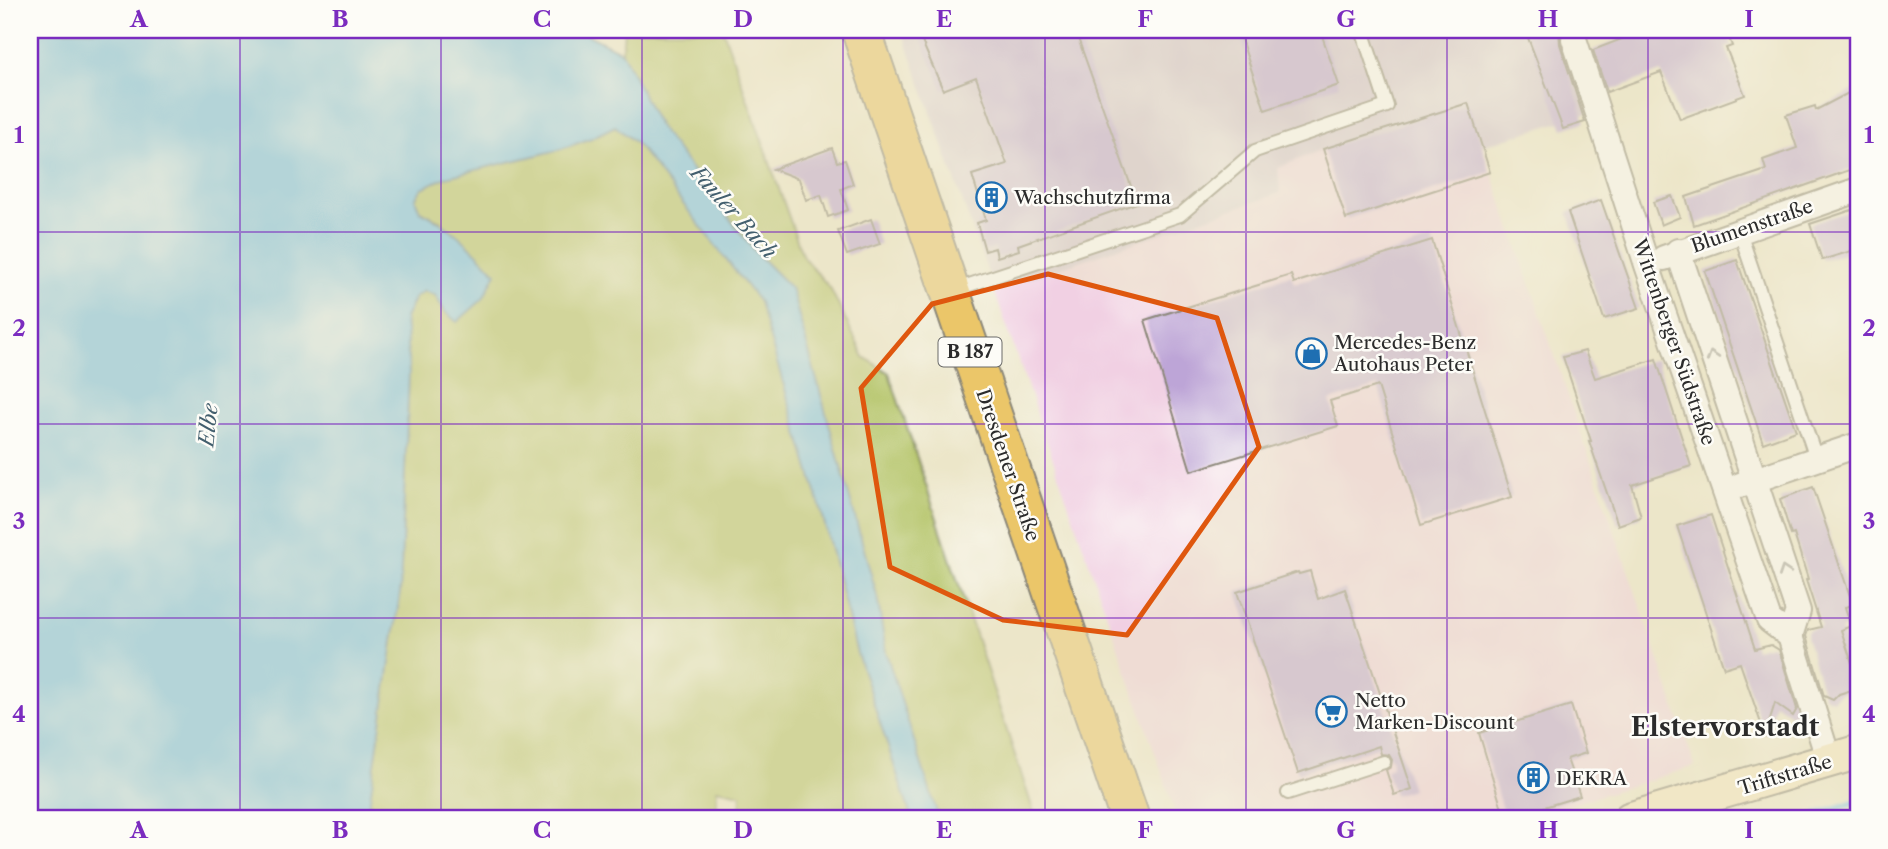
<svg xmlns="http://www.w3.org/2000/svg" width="1888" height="849" font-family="'Libre Caslon Text',serif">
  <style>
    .built { fill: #f1d0e3 }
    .industrial { fill: #cebed1 }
    .green { fill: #b2c265; stroke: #6e7648; stroke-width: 2 }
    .water { fill: #70bfeb; stroke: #4e758b; stroke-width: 2 }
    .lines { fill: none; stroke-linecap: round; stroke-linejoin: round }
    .stream { stroke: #70bfeb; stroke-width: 7 }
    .building { fill: #bda5d7 }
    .service-casing { stroke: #8c887a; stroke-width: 16 }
    .minor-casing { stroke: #8c887a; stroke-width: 28 }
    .secondary-casing { stroke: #8c887a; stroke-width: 37 }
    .primary-casing { stroke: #8c887a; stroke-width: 42 }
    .path { stroke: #8c887a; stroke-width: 4.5; stroke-dasharray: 2 5; stroke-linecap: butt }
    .service { stroke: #fff; stroke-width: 12 }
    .minor { stroke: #fff; stroke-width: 24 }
    .secondary { stroke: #f7e8c3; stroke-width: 33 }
    .primary { stroke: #ebc669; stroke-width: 38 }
    .oneway { stroke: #a0a0a0 }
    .marked { fill: none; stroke: #df570e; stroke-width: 5; stroke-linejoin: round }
    .grid { fill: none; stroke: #7b2cbf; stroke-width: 2; stroke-opacity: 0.55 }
    .labels { text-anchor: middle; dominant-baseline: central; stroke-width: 5; stroke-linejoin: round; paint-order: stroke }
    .shield { fill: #fdfcf7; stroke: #6a6a68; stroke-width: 2 }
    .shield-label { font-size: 18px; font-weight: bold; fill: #2b2b2b }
    .poi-label { font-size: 19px; fill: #2b2b2b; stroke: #fdfcf7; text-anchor: start }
    .street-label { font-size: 19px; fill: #2b2b2b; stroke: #fdfcf7 }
    .water-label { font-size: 21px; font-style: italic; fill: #435f6e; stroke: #fdfcf7 }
    .district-label { font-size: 26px; font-weight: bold; fill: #2b2b2b; stroke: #fdfcf7 }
    .neatline { fill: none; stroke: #7b2cbf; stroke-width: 2.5 }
    .grid-label { font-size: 23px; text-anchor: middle; font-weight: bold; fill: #7b2cbf }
  </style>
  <rect width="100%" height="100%" fill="#fdfcf7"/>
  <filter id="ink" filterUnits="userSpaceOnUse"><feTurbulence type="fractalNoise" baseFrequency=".0143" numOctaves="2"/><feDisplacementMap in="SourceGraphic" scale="14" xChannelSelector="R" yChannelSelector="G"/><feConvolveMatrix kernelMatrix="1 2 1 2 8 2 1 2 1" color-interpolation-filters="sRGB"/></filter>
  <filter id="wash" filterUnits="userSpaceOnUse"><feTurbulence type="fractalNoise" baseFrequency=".00686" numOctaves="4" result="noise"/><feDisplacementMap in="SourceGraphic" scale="28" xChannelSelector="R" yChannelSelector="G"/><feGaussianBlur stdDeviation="1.57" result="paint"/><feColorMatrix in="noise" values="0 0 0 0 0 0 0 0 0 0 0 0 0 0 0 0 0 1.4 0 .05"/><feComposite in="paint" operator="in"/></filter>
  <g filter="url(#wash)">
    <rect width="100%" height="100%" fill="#ece6c9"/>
    <path class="built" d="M1468 103 1695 766 1525 819H1178L994 290 1280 193 1277 168 1323 149Z"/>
    <path class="industrial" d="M902 30H1562L1589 113 1482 146 1467 103 1323 149 1278 168 1280 193 994 290Z"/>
    <g class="green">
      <path d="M624 30H723L803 257 830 288 864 357 889 373 1036 819H939L886 653 877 596 791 288 757 254 659 127 622 52Z"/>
      <path d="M615 126 637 144 759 302 821 509 857 653 912 819H740L741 794 717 789 716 819H367L400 593 409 374 405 318 415 297 424 291 435 295 445 312 441 221 420 211 415 199 422 188 446 177 558 150 589 139Z"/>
    </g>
    <path class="water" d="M30 30H584L590 36 622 52 659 127 757 254 791 288 877 596 886 653 939 819H912L857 653 821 509 759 302 637 144 615 126 589 139 558 150 446 177 422 188 415 199 420 211C453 227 471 247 496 273L483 299 457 322 445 312 435 295 424 291 415 297 405 318 409 373 400 593 367 819H30Z"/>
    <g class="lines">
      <path class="stream" d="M1804 819 1858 801"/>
    </g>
    <g id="blocks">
      <g class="building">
        <path d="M917 30H1075L1137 203 1018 245 1019 250 997 257 995 248 985 251 977 223 986 220 972 175 1007 164 976 77 943 90Z"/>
        <path d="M1238 30H1320L1339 85 1265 110Z"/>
        <path d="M1525 30H1559L1560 44 1585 122 1563 129Z"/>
        <path d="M1645 30H1726L1732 46 1726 48 1745 95 1680 119 1661 72 1607 92 1593 50Z"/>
        <path d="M1858 88V167L1694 225 1686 197 1766 170 1763 160 1797 148 1786 115 1815 106 1816 110Z"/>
        <path d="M1468 103 1490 172 1346 219 1323 149Z"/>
        <path d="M832 148 837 162 845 160 853 184 841 189 848 210 828 217 821 195 806 200 799 179 773 169Z"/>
        <path d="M1672 196 1680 217 1661 225 1653 202Z"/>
        <path d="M1601 200 1639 308 1604 319 1568 212Z"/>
        <path d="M1858 208V249L1822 260 1810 224Z"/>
        <path d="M871 219 880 244 847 255 838 231Z"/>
        <path d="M1432 240 1512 497 1421 525 1378 386 1330 401 1338 426 1191 471 1145 320 1291 275 1294 283Z"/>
        <path d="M1737 260 1796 431 1763 443 1705 271Z"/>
        <path d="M1585 351 1595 378 1656 359 1691 466 1632 485 1641 517 1618 525 1589 441H1591L1563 357Z"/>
        <path d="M1813 487 1853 605 1845 607 1851 626 1841 630 1858 681V688L1839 694 1833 700 1824 696 1806 636 1808 630 1821 627 1806 580 1808 579 1794 534 1791 535 1780 499Z"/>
        <path d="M1711 515 1755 649 1771 645 1779 650 1797 709 1793 716 1775 703 1765 735 1740 663 1724 668 1677 526Z"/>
        <path d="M1310 571 1318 599 1345 589 1412 789 1394 795 1386 770 1391 767 1392 760 1389 755 1381 754 1379 746 1298 773 1237 592 1298 572 1299 574Z"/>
        <path d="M1571 705 1586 753 1567 759 1580 796 1505 819 1479 733Z"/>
      </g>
    </g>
  </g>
  <g filter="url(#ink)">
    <use href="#blocks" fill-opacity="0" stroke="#8c887a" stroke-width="2"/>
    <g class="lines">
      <defs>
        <g id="service">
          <path d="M1739 230 1816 458"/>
          <path d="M954 290 1180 215 1255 151 1387 106 1362 30"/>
          <path d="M1288 793 1384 762"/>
        </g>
        <g id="minor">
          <path d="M1574 39 1647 265 1769 620 1790 636 1829 761"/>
          <path d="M1678 251 1798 611 1790 636"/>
          <path d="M1664 258 1858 190"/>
          <path d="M1740 485 1858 445"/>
        </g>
        <path id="secondary" d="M1630 819 1858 752"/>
        <path id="primary" d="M861 30 1130 819"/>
      </defs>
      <use href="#service" class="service-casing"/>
      <use href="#minor" class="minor-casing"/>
      <use href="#secondary" class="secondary-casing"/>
      <use href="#primary" class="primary-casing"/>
      <path class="path" d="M732 819V813"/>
      <use href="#service" class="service"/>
      <use href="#minor" class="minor"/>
      <use href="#secondary" class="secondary"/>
      <use href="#primary" class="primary"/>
    </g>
    <defs><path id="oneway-chevron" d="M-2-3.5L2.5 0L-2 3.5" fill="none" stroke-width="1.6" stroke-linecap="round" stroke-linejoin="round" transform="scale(1.75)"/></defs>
    <g class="oneway">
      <use href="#oneway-chevron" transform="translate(1712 356) rotate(-108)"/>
      <use href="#oneway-chevron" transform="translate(1784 571) rotate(-109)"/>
    </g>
  </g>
  <path d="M0 0H1888V849H0ZM1048 274 1217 318 1259 447 1127 635 1003 620 890 567 861 388 932 304Z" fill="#ece6c9" fill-opacity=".55" fill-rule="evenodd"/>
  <path class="marked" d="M1048 274 1217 318 1259 447 1127 635 1003 620 890 567 861 388 932 304Z"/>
  <path class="grid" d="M240 30V819M441 30V819M642 30V819M843 30V819M1045 30V819M1246 30V819M1447 30V819M1648 30V819M30 232H1858M30 424H1858M30 618H1858"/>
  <defs>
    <symbol id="building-ring" viewBox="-11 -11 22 22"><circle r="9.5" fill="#fdfcf7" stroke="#1f6fb2" stroke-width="1.5"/><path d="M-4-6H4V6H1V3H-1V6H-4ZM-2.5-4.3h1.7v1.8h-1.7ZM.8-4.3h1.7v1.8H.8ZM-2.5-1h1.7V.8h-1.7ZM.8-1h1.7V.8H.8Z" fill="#1f6fb2"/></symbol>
    <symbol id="shop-ring" viewBox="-11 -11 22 22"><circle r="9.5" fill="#fdfcf7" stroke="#1f6fb2" stroke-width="1.5"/><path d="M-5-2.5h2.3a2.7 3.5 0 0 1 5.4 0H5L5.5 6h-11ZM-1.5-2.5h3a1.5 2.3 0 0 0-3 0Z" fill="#1f6fb2"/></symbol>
    <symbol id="supermarket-ring" viewBox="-11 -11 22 22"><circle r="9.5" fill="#fdfcf7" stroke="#1f6fb2" stroke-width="1.5"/><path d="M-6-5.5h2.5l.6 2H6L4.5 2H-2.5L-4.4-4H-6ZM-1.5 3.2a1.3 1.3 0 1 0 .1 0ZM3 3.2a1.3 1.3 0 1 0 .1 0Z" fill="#1f6fb2"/></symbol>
  </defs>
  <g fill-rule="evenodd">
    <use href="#building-ring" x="974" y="180" width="35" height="35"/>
    <use href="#shop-ring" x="1294" y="336" width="35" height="35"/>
    <use href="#supermarket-ring" x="1314" y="694" width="35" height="35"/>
    <use href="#building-ring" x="1516" y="760" width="35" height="35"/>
  </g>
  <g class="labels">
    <rect class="shield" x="938.5" y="337.5" width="63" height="29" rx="5"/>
    <g class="shield-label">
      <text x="970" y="352">B 187</text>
    </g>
    <g class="poi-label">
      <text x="1014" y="197">Wachschutzfirma</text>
      <text x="1334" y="342">Mercedes-Benz<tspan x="1334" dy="22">Autohaus Peter</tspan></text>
      <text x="1355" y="700">Netto<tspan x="1355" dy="22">Marken-Discount</tspan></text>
      <text x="1556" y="778">DEKRA</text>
    </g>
    <g class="street-label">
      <text transform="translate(1752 226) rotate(-19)">Blumenstraße</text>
      <text transform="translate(1674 342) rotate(71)">Wittenberger Südstraße</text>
      <text transform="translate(1008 465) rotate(71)">Dresdener Straße</text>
      <text transform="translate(1785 775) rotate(-17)">Triftstraße</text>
    </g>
    <g class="water-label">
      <text transform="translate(734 212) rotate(48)">Fauler Bach</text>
      <text transform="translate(208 425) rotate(-84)">Elbe</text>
    </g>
    <g class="district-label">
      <text x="1725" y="727">Elstervorstadt</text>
    </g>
  </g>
  <rect width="1888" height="849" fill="none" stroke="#fdfcf7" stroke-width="77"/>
  <rect x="38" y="38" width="1812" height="772" class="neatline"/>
  <g class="grid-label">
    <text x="139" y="27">A</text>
    <text x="340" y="27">B</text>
    <text x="542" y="27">C</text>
    <text x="743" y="27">D</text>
    <text x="944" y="27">E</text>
    <text x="1145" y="27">F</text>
    <text x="1346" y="27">G</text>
    <text x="1548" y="27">H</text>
    <text x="1749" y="27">I</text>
    <text x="19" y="143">1</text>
    <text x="1869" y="143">1</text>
    <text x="19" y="336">2</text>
    <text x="1869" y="336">2</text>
    <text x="19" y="529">3</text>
    <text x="1869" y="529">3</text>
    <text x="19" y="722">4</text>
    <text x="1869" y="722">4</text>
    <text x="139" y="838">A</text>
    <text x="340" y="838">B</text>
    <text x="542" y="838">C</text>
    <text x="743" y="838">D</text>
    <text x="944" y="838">E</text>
    <text x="1145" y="838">F</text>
    <text x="1346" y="838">G</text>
    <text x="1548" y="838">H</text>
    <text x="1749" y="838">I</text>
  </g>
</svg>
